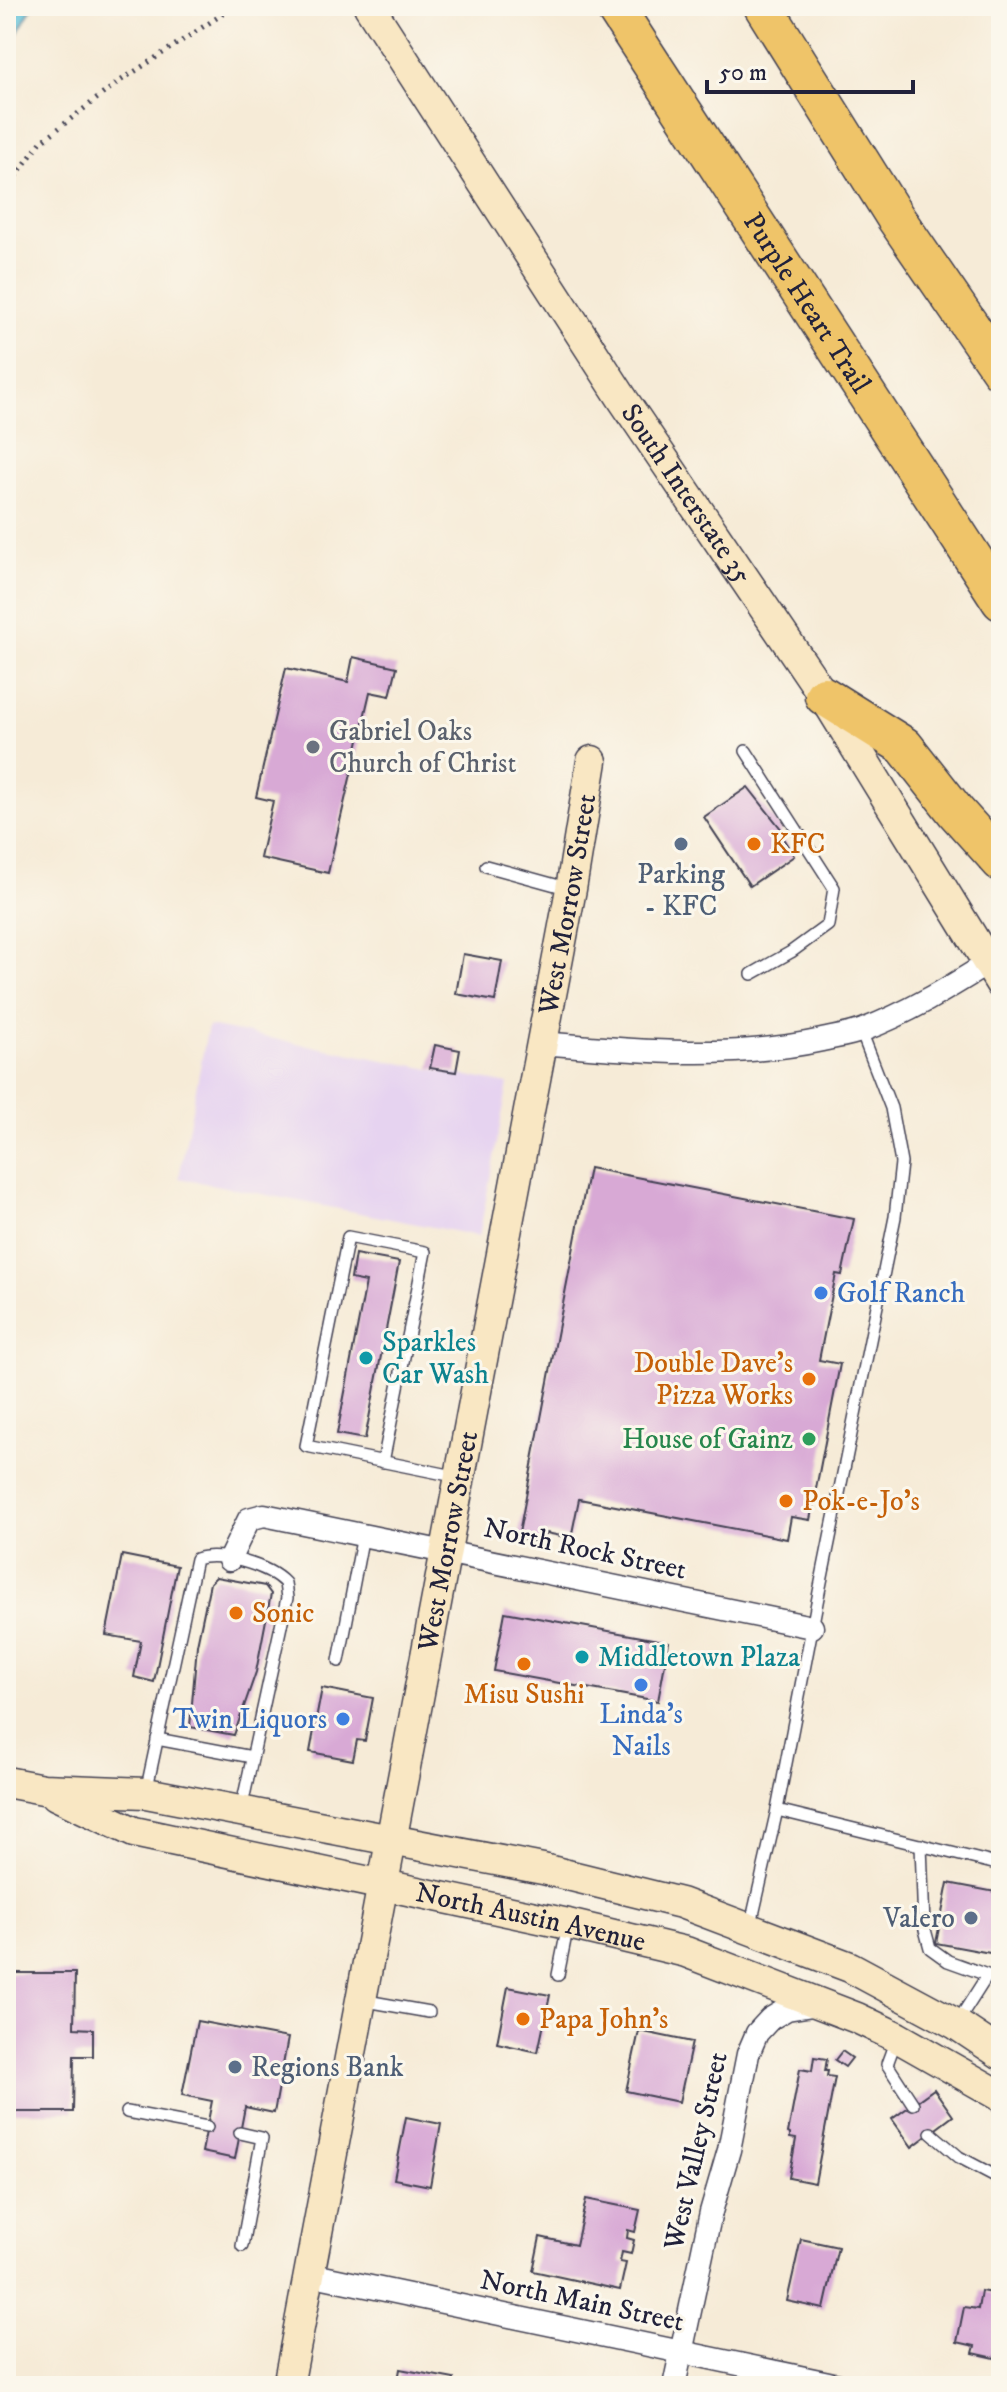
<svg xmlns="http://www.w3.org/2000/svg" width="1007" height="2392" font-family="'IM FELL DW Pica',serif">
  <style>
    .built { fill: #e6d3f0 }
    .water { fill: #5bc0d9; stroke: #3e718a; stroke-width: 2 }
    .building { fill: #d8a9d5 }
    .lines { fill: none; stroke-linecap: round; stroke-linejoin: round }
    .lane-casing { stroke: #424052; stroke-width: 14 }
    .street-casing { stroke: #424052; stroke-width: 25 }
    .secondary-casing { stroke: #424052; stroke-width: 33 }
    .highway-casing { stroke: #424052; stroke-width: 41 }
    .path { stroke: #424052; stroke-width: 5; stroke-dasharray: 2 6; stroke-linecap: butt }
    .lane { stroke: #fff; stroke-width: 11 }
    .street { stroke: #fff; stroke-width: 22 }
    .secondary { stroke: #f9e7c3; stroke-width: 30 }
    .highway { stroke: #efc469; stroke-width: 38 }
    .worship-dot { fill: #6b7280; stroke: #fbf7ec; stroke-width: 3 }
    .service-dot { fill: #5c6f8a; stroke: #fbf7ec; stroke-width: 3 }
    .food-dot { fill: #e8710a; stroke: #fbf7ec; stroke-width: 3 }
    .shop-dot { fill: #3f7fe0; stroke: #fbf7ec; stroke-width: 3 }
    .culture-dot { fill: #0f9aa8; stroke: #fbf7ec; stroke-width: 3 }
    .leisure-dot { fill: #2e9e5b; stroke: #fbf7ec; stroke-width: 3 }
    .labels { text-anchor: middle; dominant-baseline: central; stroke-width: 6; stroke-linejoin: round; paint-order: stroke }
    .street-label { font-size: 28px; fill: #22223b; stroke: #fbf7ec }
    .worship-label { font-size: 28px; fill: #5b616d; stroke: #fbf7ec; text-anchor: start }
    .food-label { font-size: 28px; fill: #c56008; stroke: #fbf7ec; text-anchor: start }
    .service-label { font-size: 28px; fill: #4e5e75; stroke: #fbf7ec }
    .shop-label { font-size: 28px; fill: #366cbe; stroke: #fbf7ec; text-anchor: start }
    .culture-label { font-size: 28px; fill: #0d838f; stroke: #fbf7ec; text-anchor: start }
    .leisure-label { font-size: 28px; fill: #27864d; stroke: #fbf7ec; text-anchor: end }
  </style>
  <rect width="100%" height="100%" fill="#fbf7ec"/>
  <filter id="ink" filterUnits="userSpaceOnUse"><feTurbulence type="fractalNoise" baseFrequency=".0125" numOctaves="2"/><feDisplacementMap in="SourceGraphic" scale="16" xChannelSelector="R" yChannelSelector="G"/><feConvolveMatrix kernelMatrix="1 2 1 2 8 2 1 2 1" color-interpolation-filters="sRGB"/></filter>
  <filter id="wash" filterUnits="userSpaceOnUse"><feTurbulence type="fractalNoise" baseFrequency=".006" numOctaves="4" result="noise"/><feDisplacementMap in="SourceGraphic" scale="32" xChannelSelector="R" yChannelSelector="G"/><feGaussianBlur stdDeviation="1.8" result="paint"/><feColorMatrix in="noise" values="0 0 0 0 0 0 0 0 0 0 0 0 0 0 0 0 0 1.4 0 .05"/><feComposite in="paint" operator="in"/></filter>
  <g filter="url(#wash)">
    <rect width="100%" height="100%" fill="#f6ebd7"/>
    <path class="built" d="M208 1026 508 1084 479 1236 179 1178Z"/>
    <path class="water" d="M6 6H33L6 53Z"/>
    <g id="blocks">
      <g class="building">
        <path d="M353 657 397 667 390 696 370 692 328 873 260 858 273 801 256 797 286 668 348 682Z"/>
        <path d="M748 787 782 830 779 832 794 856 750 886 704 817Z"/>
        <path d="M463 954 502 961 495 1001 456 994Z"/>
        <path d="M435 1045 460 1050 456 1072 430 1068Z"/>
        <path d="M589 1168 854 1219 842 1275 836 1274 819 1360 840 1364 810 1520 791 1517 787 1539 579 1499 571 1538 546 1533 544 1543 518 1538Z"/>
        <path d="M355 1254 399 1262 365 1439 337 1434 366 1282 351 1279Z"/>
        <path d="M122 1555 177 1566 154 1682 134 1677 141 1641 106 1635Z"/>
        <path d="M216 1577 265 1586 271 1594 256 1672 234 1735 190 1727 197 1645 210 1583Z"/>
        <path d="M505 1612 669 1642 658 1701 494 1671Z"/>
        <path d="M322 1688 373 1698 365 1741 357 1740 353 1760 310 1752Z"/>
        <path d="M948 1883 1001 1893V1955L936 1943Z"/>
        <path d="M6 1973H75L74 2028 93 2029V2056H74L73 2112H6Z"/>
        <path d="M508 1987 550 1995 538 2052 497 2043Z"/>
        <path d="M197 2021 288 2038 274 2113 245 2107 235 2159 202 2152 212 2101 182 2095Z"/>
        <path d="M639 2031 692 2042 679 2102 626 2091Z"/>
        <path d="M842 2051 852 2058 845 2067 835 2060Z"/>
        <path d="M814 2057 827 2059 825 2071H828L827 2076 835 2077 815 2183 789 2178 796 2139 790 2138V2134L788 2133 800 2069 812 2071Z"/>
        <path d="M934 2089 953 2116 912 2147 892 2119Z"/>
        <path d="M406 2117 441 2124 430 2186 394 2179Z"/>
        <path d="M586 2199 640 2210 635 2232 628 2230 627 2238 634 2240 631 2254 622 2252 620 2262 626 2263 620 2290 533 2271 540 2237 576 2245Z"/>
        <path d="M801 2239 838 2247 824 2309 787 2301Z"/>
        <path d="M981 2291 1001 2295V2351L997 2350 995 2358 973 2353 975 2346 957 2342 964 2307 978 2309Z"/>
        <path d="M400 2369 454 2379 453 2386H397Z"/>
      </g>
    </g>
  </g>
  <g filter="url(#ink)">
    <use href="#blocks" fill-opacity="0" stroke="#424052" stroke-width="2"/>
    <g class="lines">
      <defs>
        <g id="lane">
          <path d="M746 751 834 888 828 925 791 952 752 974"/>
          <path d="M486 866 570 889"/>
          <path d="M383 1462 425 1252 348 1237 306 1446 459 1477"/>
          <path d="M339 1661 363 1535"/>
          <path d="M157 1739 252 1757"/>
          <path d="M146 1792 196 1559C219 1551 268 1565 285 1583L287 1598 241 1810"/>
          <path d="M777 1810 1001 1865"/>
          <path d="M921 1845 924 1926 930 1948 948 1961 1001 1980"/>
          <path d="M750 1928 777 1810 819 1592 895 1217 901 1163 891 1108 861 1031"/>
          <path d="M558 1975 568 1925"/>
          <path d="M361 2000 429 2012"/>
          <path d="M957 2023 987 1976"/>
          <path d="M897 2037 887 2064 913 2104"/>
          <path d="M127 2112 207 2127"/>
          <path d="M240 2133 262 2138 242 2246"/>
          <path d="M931 2133 959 2157 1001 2179"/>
        </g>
        <g id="street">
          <path d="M542 1043C635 1051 730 1060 822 1040 835 1037 850 1035 863 1030 908 1013 947 989 987 964"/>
          <path d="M229 1560 249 1519 264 1515 812 1627"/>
          <path d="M309 2274 843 2386"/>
          <path d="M674 2386 711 2212 729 2150 748 2054 757 2033 770 2019 787 2009 819 2004"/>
        </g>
        <g id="secondary">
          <path id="s1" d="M369 6 624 401 824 696 1001 984"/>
          <path d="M6 1782 43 1789 146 1793 543 1869 681 1903 850 1967 956 2024 1001 2054"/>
          <path id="s2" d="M56 1795 134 1832 568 1924 686 1952 857 2018 897 2037 1001 2096"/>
          <path id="s3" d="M288 2386 571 889 592 761"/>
        </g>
        <g id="highway">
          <path id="s4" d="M614 6 1001 601"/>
          <path d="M763 6 895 217 1001 371"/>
          <path d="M824 696 904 746 956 812 1001 862"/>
        </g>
      </defs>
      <use href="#lane" class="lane-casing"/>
      <use href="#street" class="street-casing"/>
      <use href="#secondary" class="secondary-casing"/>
      <use href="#highway" class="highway-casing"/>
      <path class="path" d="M6 189 41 142 117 83 235 6"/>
      <use href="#lane" class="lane"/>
      <use href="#street" class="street"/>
      <use href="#secondary" class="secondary"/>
      <use href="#highway" class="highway"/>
    </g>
  </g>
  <circle class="worship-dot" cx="313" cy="747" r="8"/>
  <g class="service-dot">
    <circle cx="681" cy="844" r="8"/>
    <circle cx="971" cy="1918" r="8"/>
    <circle cx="235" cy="2067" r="8"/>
  </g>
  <g class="food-dot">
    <circle cx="754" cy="844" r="8"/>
    <circle cx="809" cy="1379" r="8"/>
    <circle cx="786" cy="1501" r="8"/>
    <circle cx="236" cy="1613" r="8"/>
    <circle cx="524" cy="1664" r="8"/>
    <circle cx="523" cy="2019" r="8"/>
  </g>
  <g class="shop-dot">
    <circle cx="821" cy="1293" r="8"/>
    <circle cx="641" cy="1685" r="8"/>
    <circle cx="343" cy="1719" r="8"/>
  </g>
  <g class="culture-dot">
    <circle cx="366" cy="1358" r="8"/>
    <circle cx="582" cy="1657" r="8"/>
  </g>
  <circle class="leisure-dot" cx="809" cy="1439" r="8"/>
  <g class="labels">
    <g class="street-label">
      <text stroke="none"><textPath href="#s4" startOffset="354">Purple Heart Trail</textPath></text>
      <text stroke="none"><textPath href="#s1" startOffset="582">South Interstate 35</textPath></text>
      <text stroke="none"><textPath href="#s3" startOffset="1508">West Morrow Street</textPath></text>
      <text stroke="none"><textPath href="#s3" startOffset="860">West Morrow Street</textPath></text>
      <text transform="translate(585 1549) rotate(12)">North Rock Street</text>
      <text stroke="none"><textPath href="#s2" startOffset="492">North Austin Avenue</textPath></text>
      <text transform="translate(696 2151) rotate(-77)">West Valley Street</text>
      <text transform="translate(582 2301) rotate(12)">North Main Street</text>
    </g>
    <g class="worship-label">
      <text x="329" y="731">Gabriel Oaks<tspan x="329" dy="32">Church of Christ</tspan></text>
    </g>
    <g class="food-label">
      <text x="770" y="844">KFC</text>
      <text x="793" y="1363" text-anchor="end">Double Dave's<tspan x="793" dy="32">Pizza Works</tspan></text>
      <text x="802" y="1501">Pok-e-Jo's</text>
      <text x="252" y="1613">Sonic</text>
      <text x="524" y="1694" text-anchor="middle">Misu Sushi</text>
      <text x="539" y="2019">Papa John's</text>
    </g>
    <g class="service-label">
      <text x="681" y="874">Parking<tspan x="681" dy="32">- KFC</tspan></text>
      <text x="955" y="1918" text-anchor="end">Valero</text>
      <text x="251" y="2067" text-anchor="start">Regions Bank</text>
    </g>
    <g class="shop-label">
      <text x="837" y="1293">Golf Ranch</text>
      <text x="641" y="1714" text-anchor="middle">Linda's<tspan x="641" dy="32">Nails</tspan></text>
      <text x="327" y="1719" text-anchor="end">Twin Liquors</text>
    </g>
    <g class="culture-label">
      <text x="382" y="1342">Sparkles<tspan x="382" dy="32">Car Wash</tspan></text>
      <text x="598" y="1657">Middletown Plaza</text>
    </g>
    <g class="leisure-label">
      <text x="793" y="1439">House of Gainz</text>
    </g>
  </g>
  <rect width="1007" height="2392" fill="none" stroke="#fbf7ec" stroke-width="32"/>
  <path d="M707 80v12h206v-12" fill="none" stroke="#22223b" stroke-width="4"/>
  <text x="719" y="80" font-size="24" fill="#22223b" stroke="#fbf7ec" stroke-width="6" paint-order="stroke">50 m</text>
</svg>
